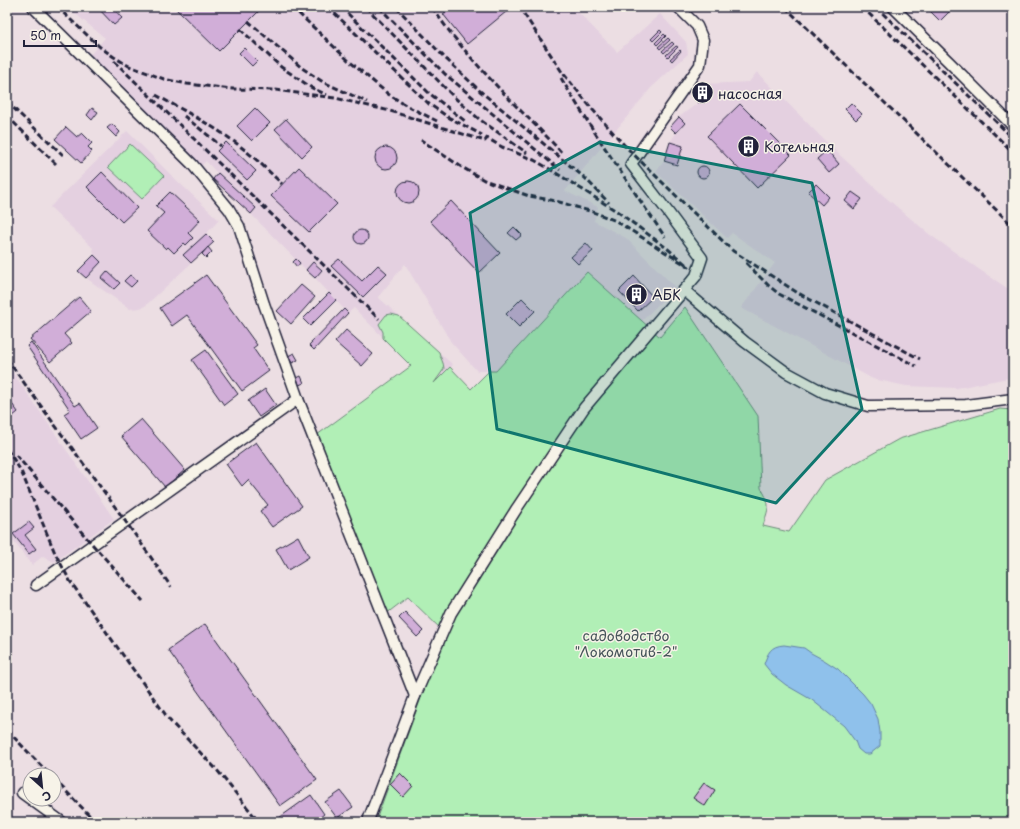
<svg xmlns="http://www.w3.org/2000/svg" width="1020" height="829" font-family="'Playpen Sans',sans-serif">
  <style>
    .built { fill: #e4d0e0 }
    .green { fill: #b1efb6; stroke: #6a8878 }
    .water { fill: #8fc1eb; stroke: #6381a5 }
    .building { fill: #d1aed8; stroke: #22223b }
    .lines { fill: none; stroke-linecap: round; stroke-linejoin: round }
    .minor-casing { stroke: #22223b; stroke-width: 13 }
    .minor { stroke: #f7f3e8; stroke-width: 10 }
    .rail { stroke: #22223b; stroke-width: 3; stroke-dasharray: 6 3; stroke-linecap: butt }
    .marked { fill: #0f766e; fill-opacity: 0.2; stroke: #0f766e; stroke-width: 3; stroke-linejoin: round }
    .labels { text-anchor: middle; dominant-baseline: central; stroke-width: 3; stroke-linejoin: round; paint-order: stroke }
    .poi-label { font-size: 14px; fill: #22223b; stroke: #f7f3e8; text-anchor: start }
    .park-label { font-size: 14px; fill: #46555a; stroke: #f7f3e8 }
  </style>
  <rect width="100%" height="100%" fill="#ecdee3"/>
  <filter id="ink" filterUnits="userSpaceOnUse"><feTurbulence type="fractalNoise" baseFrequency=".025" numOctaves="2"/><feDisplacementMap in="SourceGraphic" scale="8" xChannelSelector="R" yChannelSelector="G"/><feConvolveMatrix kernelMatrix="1 2 1 2 8 2 1 2 1" color-interpolation-filters="sRGB"/></filter>
  <g filter="url(#ink)">
    <g class="built">
      <path d="M67 7H573L617 52 660 14 686 42 688 54 651 88 565 191 598 207 594 221 626 238 675 287 642 321 587 272 496 371H477L451 342 405 264 378 297 453 365 431 386 354 308 348 313 344 309 315 278 306 270 251 214 213 179 217 173 206 161 200 167 89 56 105 38Z"/>
      <path d="M757 72 830 146 884 196 929 234 977 268 1013 292V369L1008 378 957 388 906 386 873 379 741 308 775 263 732 233 727 238 656 172 664 161 670 142 676 133 670 127 679 117 698 103 692 95 705 84 749 82Z"/>
      <path d="M127 131 171 175 219 220 206 234 214 242 145 306 140 308 130 309 86 278 78 271 94 255 93 248 50 207Z"/>
      <path d="M7 364 114 519 54 562 43 556 32 565 7 533Z"/>
    </g>
    <g class="green">
      <path d="M130 144 164 176 142 199 108 167Z"/>
      <path d="M587 272 660 337 685 307 758 416 761 488C772 506 768 508 763 526L789 532 825 480 899 439 1000 409 1013 410V822H379L376 820 428 679 447 635 408 597 386 614 317 435 411 366 383 338V332L379 324 386 315 391 314 399 316 439 352C440 358 444 362 444 369L434 383 450 367 471 389 489 371H496Z"/>
    </g>
    <path class="water" d="M784 645 804 648 811 653 824 660 838 669 863 694 871 704 878 719 880 732V746L870 754H864L858 749 855 741 844 726 812 700 786 685 772 674 764 664C768 653 770 646 784 645Z"/>
    <g class="building">
      <path d="M97 7H112L122 18 114 25Z"/>
      <path d="M174 7H263L219 51Z"/>
      <path d="M452 7H512L467 44 443 14Z"/>
      <path d="M926 7H949L952 9 940 21Z"/>
      <path d="M660 30 662 32 653 41 651 39Z"/>
      <path d="M664 34 666 36 657 45 655 43Z"/>
      <path d="M668 38 670 40 660 49 658 47Z"/>
      <path d="M672 42 674 44 664 53 662 51Z"/>
      <path d="M676 46 678 47 668 57 666 55Z"/>
      <path d="M244 48 257 61 252 66 239 53Z"/>
      <path d="M680 50 681 51 672 61 670 59Z"/>
      <path d="M705 84 712 92 698 103 692 95Z"/>
      <path d="M851 103 862 114 856 120 845 109Z"/>
      <path d="M740 104 791 155 757 188 707 136Z"/>
      <path d="M92 108 98 112 92 120 87 115Z"/>
      <path d="M255 108 270 123 252 141 237 126Z"/>
      <path d="M679 117 685 123 676 133 670 127Z"/>
      <path d="M286 119 312 147 302 157 275 129Z"/>
      <path d="M112 124 120 132 116 137 107 128Z"/>
      <path d="M66 127 77 137 82 133 92 143 88 147 92 151 81 163 55 139Z"/>
      <path d="M226 142 256 171 247 180 217 151Z"/>
      <path d="M670 142 683 146 677 165 664 161Z"/>
      <circle cx="386" cy="158" r="11"/>
      <path d="M827 150 839 164 829 173 817 159Z"/>
      <circle cx="703" cy="172" r="6"/>
      <path d="M299 167 337 204 309 232 271 196Z"/>
      <path d="M102 172 137 208 122 222 87 187Z"/>
      <path d="M218 173 256 208 251 214 213 179Z"/>
      <circle cx="408" cy="192" r="11"/>
      <path d="M816 184 829 197 822 205 808 192Z"/>
      <path d="M170 192 200 220 188 233 193 238 186 245 184 243 174 253 168 247 166 249 147 231 164 213 156 206Z"/>
      <path d="M852 192 862 199 854 209 845 201Z"/>
      <path d="M451 201 500 253 479 273 430 221Z"/>
      <path d="M514 227 522 235 516 240 508 233Z"/>
      <circle cx="361" cy="237" r="7"/>
      <path d="M206 234 214 242 191 263 183 255Z"/>
      <path d="M586 243 593 251 578 264 571 257Z"/>
      <path d="M208 247 212 252 206 258 202 254Z"/>
      <path d="M94 255 101 262 86 278 78 271Z"/>
      <path d="M296 259 300 263 297 267 293 262Z"/>
      <path d="M339 259 362 281 378 265 387 273 363 297 331 266Z"/>
      <path d="M313 262 322 270 315 278 306 270Z"/>
      <path d="M107 271 120 283 114 289 101 278Z"/>
      <path d="M130 275 137 281 131 287 124 281Z"/>
      <path d="M206 275 257 345 253 348 269 371 242 391 187 315 172 326 160 308Z"/>
      <path d="M634 276 653 297 638 311 619 291Z"/>
      <path d="M301 285 315 297 291 324 277 311Z"/>
      <path d="M329 293 336 300 310 326 303 319Z"/>
      <path d="M79 297 91 311 64 334 72 343 50 362 30 339Z"/>
      <path d="M522 298 535 311 519 327 506 314Z"/>
      <path d="M344 309 348 313 314 350 309 345Z"/>
      <path d="M346 330 373 354 362 366 335 342Z"/>
      <path d="M31 342 75 406 80 403 97 428 81 439 64 414 70 410 27 346Z"/>
      <path d="M206 350 238 394 224 405 192 360Z"/>
      <path d="M294 353 298 360 292 363 288 356Z"/>
      <path d="M301 376 304 383 299 385 297 378Z"/>
      <path d="M265 389 276 405 259 417 248 401Z"/>
      <path d="M7 397 18 412 7 421Z"/>
      <path d="M141 419 185 470 165 487 121 436Z"/>
      <path d="M256 442 302 506 272 527 260 511 268 505 248 480 242 486 226 464Z"/>
      <path d="M29 522 34 528 25 535 36 549 29 554 13 534Z"/>
      <path d="M298 536 309 557 288 570 276 549Z"/>
      <path d="M405 612 423 631 417 637 399 618Z"/>
      <path d="M205 624 317 780 280 806 168 650Z"/>
      <path d="M400 773 413 786 403 797 390 784Z"/>
      <path d="M704 783 715 790 705 806 693 798Z"/>
      <path d="M341 791 353 807 337 818 325 802Z"/>
      <path d="M311 795 324 814 314 822H278L276 820Z"/>
    </g>
    <g class="lines">
      <defs>
        <g id="minor">
          <path d="M33 7 192 164 229 209 239 226 264 304 298 399 415 696"/>
          <path d="M893 7 948 61 1013 126"/>
          <path d="M684 290 745 342 786 372 825 393 868 406 966 405 1013 399"/>
          <path d="M36 585 298 399"/>
          <path d="M22 793 62 822"/>
          <path d="M369 822V818L396 747 415 696 451 613 517 508 584 408 696 276 702 258 668 212 631 164 700 65 703 40 697 26 678 7"/>
        </g>
      </defs>
      <use href="#minor" class="minor-casing"/>
      <use href="#minor" class="minor"/>
      <g class="rail">
        <path d="M57 7 100 47 114 57 129 66 164 79 187 84 233 89 275 90 335 98 390 111 485 141 487 138 502 147 534 160 548 168 618 212 668 249 689 267 665 252 616 221 596 213 556 201 529 196 484 180 460 166 421 140"/>
        <path d="M292 7 348 60 388 94 407 106 437 121"/>
        <path d="M328 7 429 104 448 117 482 135"/>
        <path d="M341 7 429 93 465 121"/>
        <path d="M366 7 455 98 479 119 527 153"/>
        <path d="M379 7 445 74 560 170"/>
        <path d="M396 7 445 58 480 91 585 178 609 203"/>
        <path d="M432 7C456 43 486 75 516 106 531 121 547 136 561 152"/>
        <path d="M785 7 1013 226"/>
        <path d="M862 7 1013 152"/>
        <path d="M876 7 1013 138"/>
        <path d="M524 14 562 72 593 110 625 146 733 251 798 293 920 359"/>
        <path d="M248 21 302 68 323 82 367 102"/>
        <path d="M240 29 281 67 312 88 327 95"/>
        <path d="M114 61 379 319"/>
        <path d="M561 78C593 132 629 184 665 237"/>
        <path d="M156 95C184 111 215 126 241 147 255 158 269 171 282 184"/>
        <path d="M7 102 63 155"/>
        <path d="M7 116 56 164"/>
        <path d="M184 116 209 136 221 146"/>
        <path d="M746 263 769 286 779 294 916 366"/>
        <path d="M7 359C61 435 119 509 171 587"/>
        <path d="M7 449 21 471 55 553 70 581 170 721 217 770 259 822"/>
        <path d="M16 455 85 536 143 601"/>
        <path d="M7 730 50 775"/>
        <path d="M54 779 96 822"/>
      </g>
    </g>
  </g>
  <path class="marked" d="M600 142 812 183 862 409 776 503 497 429 470 213Z"/>
  <defs>
    <symbol id="building-disc" viewBox="-11 -11 22 22"><circle r="9.5" fill="#22223b" stroke="#f7f3e8"/><path d="M-4-6H4V6H1V3H-1V6H-4ZM-2.5-4.3h1.7v1.8h-1.7ZM.8-4.3h1.7v1.8H.8ZM-2.5-1h1.7V.8h-1.7ZM.8-1h1.7V.8H.8Z" fill="#fff"/></symbol>
  </defs>
  <g fill-rule="evenodd">
    <use href="#building-disc" x="690" y="80" width="25" height="25"/>
    <use href="#building-disc" x="736" y="134" width="25" height="25"/>
    <use href="#building-disc" x="624" y="282" width="25" height="25"/>
  </g>
  <g class="labels">
    <g class="poi-label">
      <text x="718" y="93">насосная</text>
      <text x="764" y="146">Котельная</text>
      <text x="652" y="294">АБК</text>
    </g>
    <g class="park-label">
      <text x="626" y="635">садоводство<tspan x="626" dy="16">"Локомотив-2"</tspan></text>
    </g>
  </g>
  <rect width="1020" height="829" fill="none" stroke="#f7f3e8" stroke-width="24"/>
  <rect x="12" y="12" width="996" height="805" fill="none" stroke="#22223b" stroke-width="1.5" filter="url(#ink)"/>
  <g transform="translate(42 787) rotate(153)"><circle r="19" fill="#f7f3e8" stroke="#a29fa3"/>
  <path d="M0-3L7 15L0 10L-7 15Z" fill="#22223b"/>
  <text y="-6" font-size="11" font-weight="bold" text-anchor="middle" fill="#22223b">С</text>
  </g>
  <path d="M24 40v6h72v-6" fill="none" stroke="#22223b" stroke-width="2"/>
  <text x="30" y="40" font-size="12" fill="#22223b" stroke="#f7f3e8" stroke-width="3" paint-order="stroke">50 m</text>
</svg>
